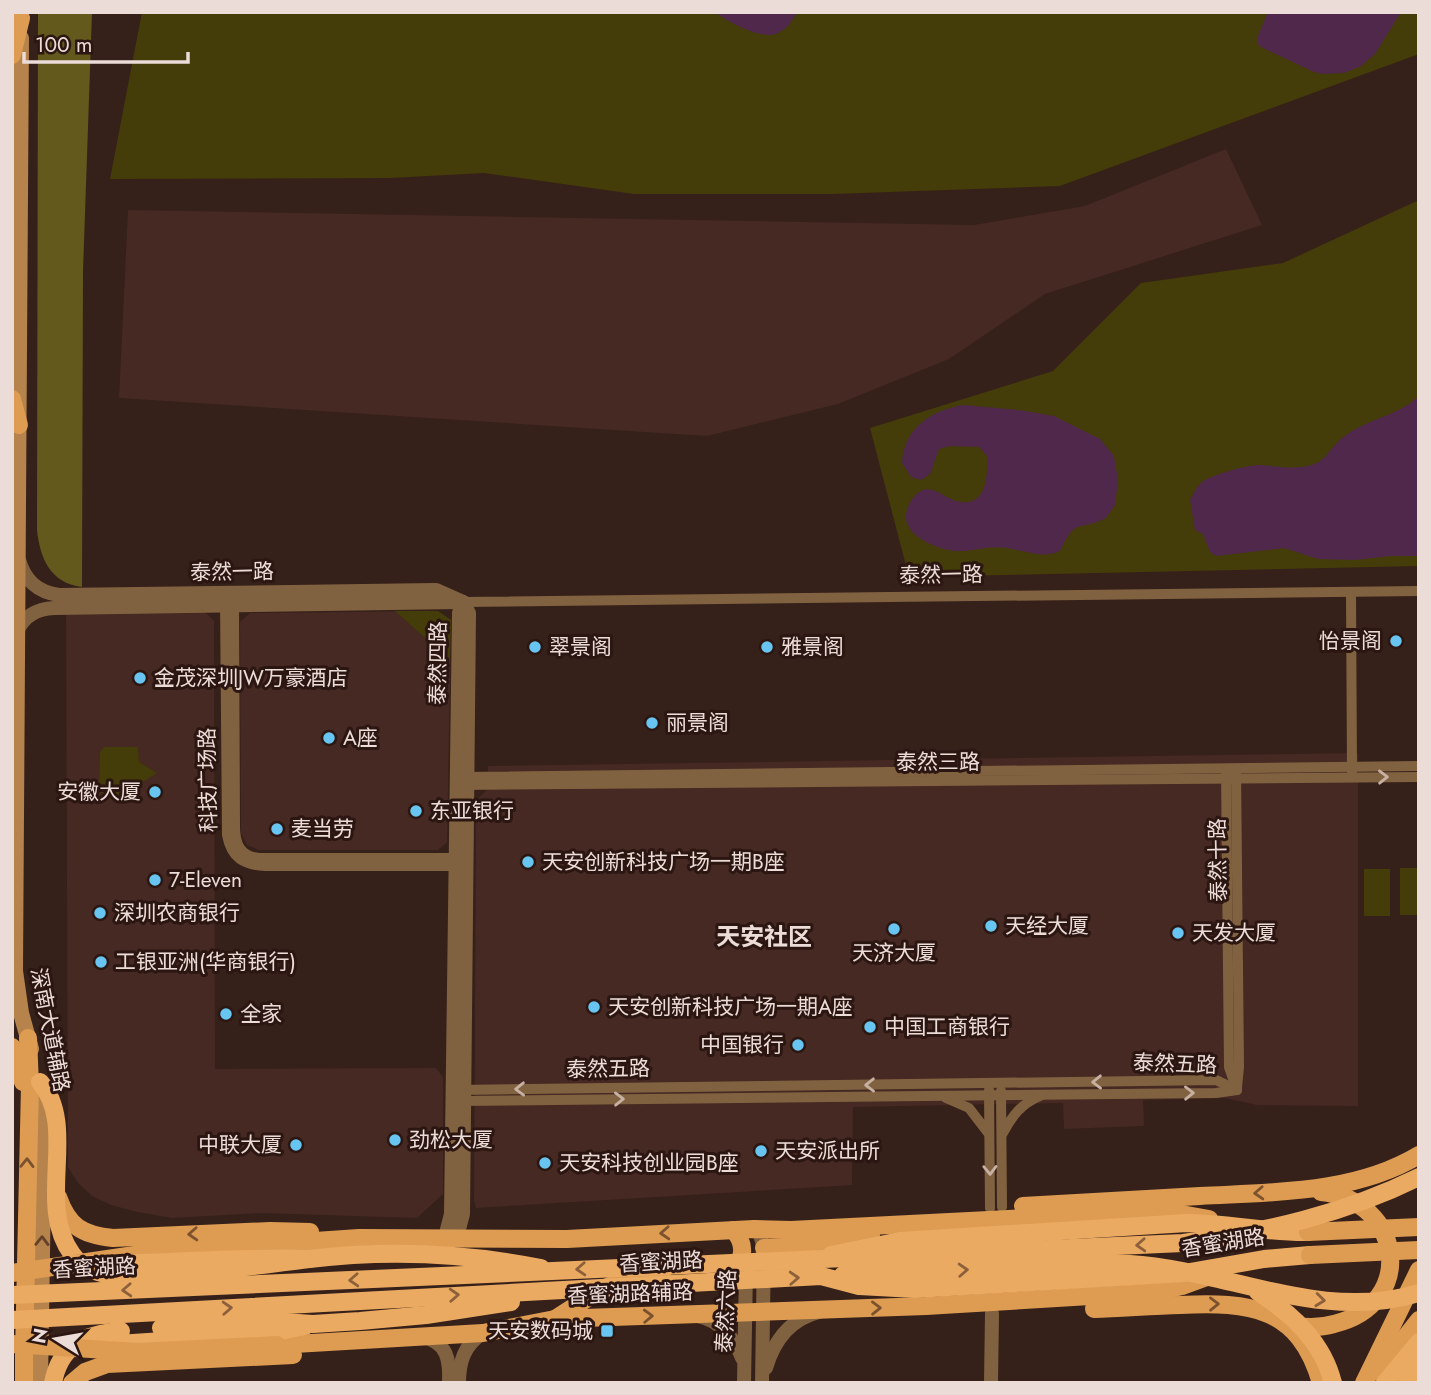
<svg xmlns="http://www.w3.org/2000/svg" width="1431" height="1395" font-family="Jost,'Noto Sans SC',sans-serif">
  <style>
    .built { fill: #452922 }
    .green { fill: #443c09 }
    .forest { fill: #63591d }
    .water { fill: #4f284c }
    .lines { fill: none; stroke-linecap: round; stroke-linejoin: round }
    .minor { stroke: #816240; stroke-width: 10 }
    .tertiary { stroke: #816240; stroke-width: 14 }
    .secondary { stroke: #b5834b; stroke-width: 16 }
    .primary { stroke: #dd9c52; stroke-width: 18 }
    .trunk { stroke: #eaaa62; stroke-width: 18 }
    .primary-bridge { stroke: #dd9c52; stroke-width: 18 }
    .trunk-bridge { stroke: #eaaa62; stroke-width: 18 }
    .oneway { stroke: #c7b1a3 }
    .oneway2 { stroke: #7c522e }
    .oneway3 { stroke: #634228 }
    .oneway4 { stroke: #8b603a }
    .poi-dot { fill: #68c4f0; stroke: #2c1611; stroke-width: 2.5 }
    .labels { text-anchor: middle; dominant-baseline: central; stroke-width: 6; stroke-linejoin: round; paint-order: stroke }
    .street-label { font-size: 21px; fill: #ecdcd8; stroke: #2c1611 }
    .poi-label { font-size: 21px; fill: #ecdcd8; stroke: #2c1611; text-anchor: start }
    .quarter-label { font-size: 24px; font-weight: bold; fill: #ecdcd8; stroke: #2c1611 }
  </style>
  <rect width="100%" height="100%" fill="#36201a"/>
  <g class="built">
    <path d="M1226 149 1262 225 1045 294 949 359 838 404 707 436 119 398 128 210 974 225 1085 206Z"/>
    <path d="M204 611 214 621 215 1069 436 1068 443 1077V1194L417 1218 259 1213 172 1218 137 1212 111 1205 92 1196 78 1183 68 1167 66 612Z"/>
    <path d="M438 611 451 620 447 842 438 850H259L247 845 241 833 240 622 250 613Z"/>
    <path d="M1358 753V1106L1257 1105 1224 1098 1143 1100 1144 1126 1064 1129 1063 1103 853 1107 852 1185 476 1208 474 1201 476 800 488 789V766Z"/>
  </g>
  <g class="green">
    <path d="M142 12H1419V54L1060 186 833 194H634L484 173 391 178 110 179Z"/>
    <path d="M1419 200V566L909 577 870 428 1053 371 1141 283 1283 263Z"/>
    <path d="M395 611H438L451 620 450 660Z"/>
    <path d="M104 747H138L139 762 157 773 135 787 117 803 99 791 100 752Z"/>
    <rect x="1400" y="868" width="19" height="47"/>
    <rect x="1364" y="869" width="26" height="47"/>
  </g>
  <path class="forest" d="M38 12H92L83 271 82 587C50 583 40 558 37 530Z"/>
  <g class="water">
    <path d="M715 12H797C792 21 788 28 778 33 764 41 727 22 715 12Z"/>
    <path d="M1268 12H1401L1375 54 1361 66 1344 73 1323 74 1314 72 1261 47 1258 44V36Z"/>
    <path d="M1419 396V556H1391L1355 560 1318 559 1284 548 1216 556 1210 552 1203 534 1195 530 1190 500C1193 494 1197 486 1202 482 1211 475 1247 465 1259 465 1278 466 1298 471 1317 463 1326 458 1329 451 1336 444 1359 419 1395 419 1419 396Z"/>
    <path d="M964 405 1019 410 1054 416 1100 439 1114 456 1118 480 1115 505 1106 518C1078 532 1077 516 1060 551 1043 559 1025 551 1007 548 990 545 975 551 959 551 941 551 904 537 906 515 907 508 910 501 915 496 928 481 940 495 953 500 986 511 988 479 987 456L979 447 950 446 939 449 930 474 921 480 911 477 902 463C904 427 932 410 964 405Z"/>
  </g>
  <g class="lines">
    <g class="minor">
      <path d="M1351 592 1352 771"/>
      <path d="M234 599 235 826C235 844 240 856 259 858H460"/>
      <path d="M225 600 227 835C231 858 244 865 265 866H462"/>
      <path d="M463 602 1419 591"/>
      <path d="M1236 771 1239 1067 1237 1087"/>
      <path d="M1226 772 1229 1067 1237 1090"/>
      <path d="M463 777 1419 766"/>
      <path d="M460 785 1419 777"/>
      <path d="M458 1090 1216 1080 1237 1090"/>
      <path d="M989 1090 990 1208"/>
      <path d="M1001 1091 1002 1207"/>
      <path d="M946 1098 969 1108 989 1134"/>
      <path d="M459 1101 1216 1093 1237 1090"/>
      <path d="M1003 1133C1012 1116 1021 1104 1040 1096"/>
    </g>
    <g class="tertiary">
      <path d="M19 560C25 581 38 592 59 595L436 590 463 602"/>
      <path d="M17 631C25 615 37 609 54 608L458 602"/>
      <path d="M754 1229 760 1235 764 1248 762 1383"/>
      <path d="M445 1237 451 1214 459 613 463 602"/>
      <path d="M457 1237 463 1214 469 613 463 602"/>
      <path d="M698 1316C719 1320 735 1338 742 1358"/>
      <path d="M422 1337C448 1342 450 1361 449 1383"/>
      <path d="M766 1368C774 1341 790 1319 819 1312"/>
      <path d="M459 1383C459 1362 464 1345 483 1333"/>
      <path d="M744 1383 746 1270"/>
      <path d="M991 1383 992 1313"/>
    </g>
    <g class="secondary">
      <path d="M21 38 15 971 21 1013 31 1049"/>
      <path d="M40 1084 44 1125 40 1383"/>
    </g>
    <g class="primary">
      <path d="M12 55 21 18"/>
      <path d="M12 399 19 425"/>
      <path d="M12 1047 23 1082"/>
      <path d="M58 1197C68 1226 82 1235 113 1238L270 1231 310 1232"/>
      <path d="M1023 1206C1082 1203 1141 1199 1200 1196 1273 1192 1354 1194 1419 1155"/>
      <path d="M271 1244 359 1238 567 1239 754 1229 791 1230 1148 1212H1170L1209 1219"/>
      <path d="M764 1248 828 1245 855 1236 871 1235"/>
      <path d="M728 1270C747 1262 745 1242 733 1230"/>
      <path d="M1094 1309C1122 1308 1151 1306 1180 1305 1249 1302 1299 1306 1321 1383"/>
      <path d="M555 1319C593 1295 615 1276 662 1274"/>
      <path d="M1291 1325C1306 1328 1320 1328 1334 1324 1418 1304 1403 1200 1321 1192"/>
      <path d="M277 1345 483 1333 555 1319 926 1306 1156 1292 1182 1286 1212 1275"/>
      <path d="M24 1354 30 1085 28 1038"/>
      <path d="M1378 1372 1419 1320"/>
      <path d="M72 1383 85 1372 107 1364 293 1355"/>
      <path d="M1364 1383 1419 1270"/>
    </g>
    <g class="trunk">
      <path d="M40 1082C79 1127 35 1204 72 1254 81 1267 98 1274 113 1275 178 1278 244 1267 309 1259 385 1250 465 1253 541 1268"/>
      <path d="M831 1255 900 1241 1187 1223C1228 1223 1267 1233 1308 1232"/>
      <path d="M1084 1279 1184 1273 1264 1259 1310 1255"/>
      <path d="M103 1345 266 1334 305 1326"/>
      <path d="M53 1383C60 1345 85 1334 121 1331"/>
      <path d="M1385 1383 1419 1342"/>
      <path d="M1407 1383 1419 1359"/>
    </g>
    <g class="primary-bridge">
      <path d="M1308 1232 1419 1227"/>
      <path d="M1310 1255 1419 1250"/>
      <path d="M12 1273 155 1252 271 1244"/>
      <path d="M12 1344 138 1352 277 1345"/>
      <path d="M24 1383V1354"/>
    </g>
    <g class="trunk-bridge">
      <path d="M68 1264C149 1266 229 1256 310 1259"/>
      <path d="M843 1275C903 1272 963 1270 1024 1267 1059 1265 1095 1262 1130 1264 1227 1270 1321 1323 1419 1293"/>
      <path d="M1258 1292C1292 1314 1323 1342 1333 1383"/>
      <path d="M12 1295 1183 1243C1266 1232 1344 1214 1419 1177"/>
      <path d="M12 1320 821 1276 859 1286 915 1289 1084 1279"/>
      <path d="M161 1328 267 1321 313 1324 360 1321 426 1315 511 1302"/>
    </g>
  </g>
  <defs><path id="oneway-chevron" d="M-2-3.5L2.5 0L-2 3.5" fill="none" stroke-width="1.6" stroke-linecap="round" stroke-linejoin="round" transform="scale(1.75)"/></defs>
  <g class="oneway">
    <use href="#oneway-chevron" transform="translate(1383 777) rotate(-1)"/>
    <use href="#oneway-chevron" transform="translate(1097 1082) rotate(179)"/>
    <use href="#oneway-chevron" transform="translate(870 1085) rotate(179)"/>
    <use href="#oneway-chevron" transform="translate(520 1089) rotate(179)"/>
    <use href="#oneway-chevron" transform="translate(1189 1093) rotate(-1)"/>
    <use href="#oneway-chevron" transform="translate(619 1099) rotate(-1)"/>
    <use href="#oneway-chevron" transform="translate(990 1170) rotate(89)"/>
  </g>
  <g class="oneway2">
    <use href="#oneway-chevron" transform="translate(27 1163) rotate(-89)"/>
    <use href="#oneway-chevron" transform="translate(1259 1193) rotate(177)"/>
    <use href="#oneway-chevron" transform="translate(665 1233) rotate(177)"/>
    <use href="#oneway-chevron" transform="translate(193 1234) rotate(177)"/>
    <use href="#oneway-chevron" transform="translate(1214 1304) rotate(-1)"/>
    <use href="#oneway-chevron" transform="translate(876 1308) rotate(-1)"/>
    <use href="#oneway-chevron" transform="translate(648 1316) rotate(-2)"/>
  </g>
  <use class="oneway3" href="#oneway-chevron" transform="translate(42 1241) rotate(-89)"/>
  <g class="oneway4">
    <use href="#oneway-chevron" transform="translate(1141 1245) rotate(177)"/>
    <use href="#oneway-chevron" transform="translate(581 1269) rotate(177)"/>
    <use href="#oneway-chevron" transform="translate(963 1270) rotate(-3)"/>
    <use href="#oneway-chevron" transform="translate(794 1278) rotate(-3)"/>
    <use href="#oneway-chevron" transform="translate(354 1280) rotate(177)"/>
    <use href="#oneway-chevron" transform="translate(127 1290) rotate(177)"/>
    <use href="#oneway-chevron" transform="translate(454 1295) rotate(-3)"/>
    <use href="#oneway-chevron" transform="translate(1320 1300) rotate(6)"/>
    <use href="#oneway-chevron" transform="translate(227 1308) rotate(-3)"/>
  </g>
  <g class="poi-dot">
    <circle cx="1396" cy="641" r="7"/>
    <circle cx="535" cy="647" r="7"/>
    <circle cx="767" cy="647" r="7"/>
    <circle cx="140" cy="678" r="7"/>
    <circle cx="652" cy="723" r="7"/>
    <circle cx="329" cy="738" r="7"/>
    <circle cx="155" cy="792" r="7"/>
    <circle cx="416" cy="811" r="7"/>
    <circle cx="277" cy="829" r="7"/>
    <circle cx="528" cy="862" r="7"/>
    <circle cx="155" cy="880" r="7"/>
    <circle cx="100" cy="913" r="7"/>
    <circle cx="991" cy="926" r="7"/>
    <circle cx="894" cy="929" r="7"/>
    <circle cx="1178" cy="933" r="7"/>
    <circle cx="101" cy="962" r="7"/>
    <circle cx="594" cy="1007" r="7"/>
    <circle cx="226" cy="1014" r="7"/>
    <circle cx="870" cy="1027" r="7"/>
    <circle cx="798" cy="1045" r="7"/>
    <circle cx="395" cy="1140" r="7"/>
    <circle cx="296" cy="1145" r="7"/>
    <circle cx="761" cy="1151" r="7"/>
    <circle cx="545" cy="1163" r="7"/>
    <rect x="600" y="1324" width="14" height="14" rx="3.5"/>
  </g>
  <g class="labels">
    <g class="street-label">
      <text transform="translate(232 572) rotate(-1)">泰然一路</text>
      <text transform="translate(941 575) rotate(-1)">泰然一路</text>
      <text transform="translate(438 663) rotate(-89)">泰然四路</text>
      <text x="938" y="762">泰然三路</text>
      <text transform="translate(208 780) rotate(-91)">科技广场路</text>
      <text transform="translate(1218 860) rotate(-91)">泰然十路</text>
      <text transform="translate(50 1030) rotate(79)">深南大道辅路</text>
      <text transform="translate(1175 1064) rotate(2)">泰然五路</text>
      <text transform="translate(608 1069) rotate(-1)">泰然五路</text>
      <text transform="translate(1223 1243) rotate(-9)">香蜜湖路</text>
      <text transform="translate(661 1262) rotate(-3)">香蜜湖路</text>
      <text transform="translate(94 1268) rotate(-3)">香蜜湖路</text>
      <text transform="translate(630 1294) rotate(-2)">香蜜湖路辅路</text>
      <text transform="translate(726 1311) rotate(-87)">泰然六路</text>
    </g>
    <g class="poi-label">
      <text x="1382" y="641" text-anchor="end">怡景阁</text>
      <text x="549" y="647">翠景阁</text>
      <text x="781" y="647">雅景阁</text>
      <text x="154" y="678">金茂深圳JW万豪酒店</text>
      <text x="666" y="723">丽景阁</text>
      <text x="343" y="738">A座</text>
      <text x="141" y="792" text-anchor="end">安徽大厦</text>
      <text x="430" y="811">东亚银行</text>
      <text x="291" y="829">麦当劳</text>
      <text x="542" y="862">天安创新科技广场一期B座</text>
      <text x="169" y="880">7-Eleven</text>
      <text x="114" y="913">深圳农商银行</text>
      <text x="1005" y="926">天经大厦</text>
      <text x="1192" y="933">天发大厦</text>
      <text x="894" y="953" text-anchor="middle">天济大厦</text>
      <text x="115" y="962">工银亚洲(华商银行)</text>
      <text x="608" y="1007">天安创新科技广场一期A座</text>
      <text x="240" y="1014">全家</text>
      <text x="884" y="1027">中国工商银行</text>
      <text x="784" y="1045" text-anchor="end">中国银行</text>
      <text x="409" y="1140">劲松大厦</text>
      <text x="282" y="1145" text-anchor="end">中联大厦</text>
      <text x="775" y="1151">天安派出所</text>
      <text x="559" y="1163">天安科技创业园B座</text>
      <text x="593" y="1331" text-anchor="end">天安数码城</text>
    </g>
    <g class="quarter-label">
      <text x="764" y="936">天安社区</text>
    </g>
  </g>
  <rect width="1431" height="1395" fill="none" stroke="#ecdcd8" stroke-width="28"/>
  <g transform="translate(56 1339) rotate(281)" stroke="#2c1611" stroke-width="5" paint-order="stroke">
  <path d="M0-5L12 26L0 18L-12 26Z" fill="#ecdcd8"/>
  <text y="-10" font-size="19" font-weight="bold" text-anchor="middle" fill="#ecdcd8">N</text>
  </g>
  <path d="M24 52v10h164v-10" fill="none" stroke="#ecdcd8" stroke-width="3.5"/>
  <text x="35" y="52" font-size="21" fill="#ecdcd8" stroke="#2c1611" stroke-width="5" paint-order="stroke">100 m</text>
</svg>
